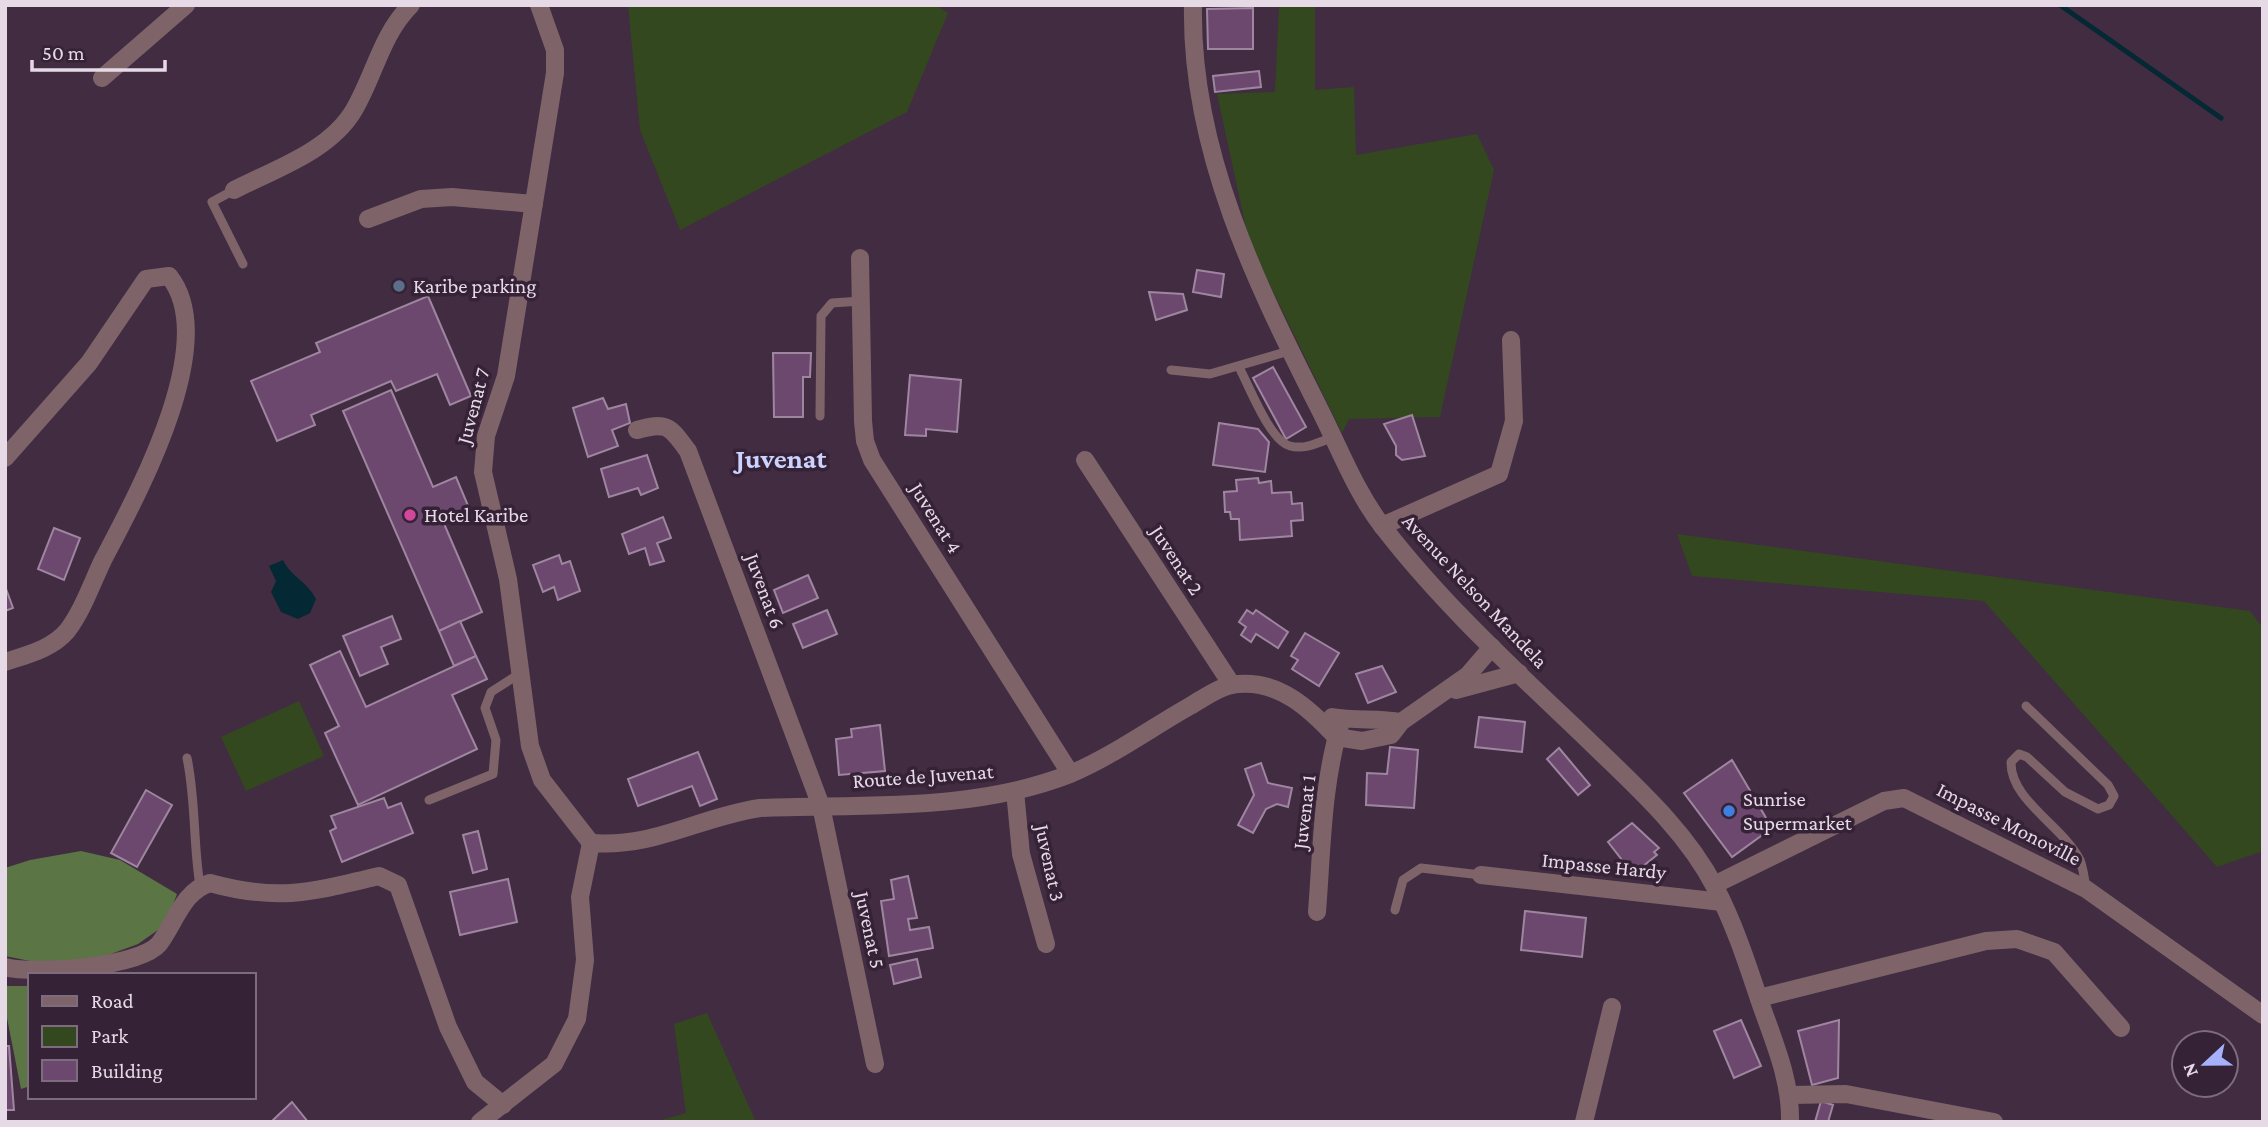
<svg xmlns="http://www.w3.org/2000/svg" width="2268" height="1127" font-family="'Crimson Pro',serif">
  <style>
    .green { fill: #33481f }
    .forest { fill: #5c7545 }
    .water { fill: #042834 }
    .lines { fill: none; stroke-linecap: round; stroke-linejoin: round }
    .stream { stroke: #042834; stroke-width: 5 }
    .building { fill: #6c486e; stroke: #9f86a0; stroke-width: 2 }
    .service { stroke: #7e6469; stroke-width: 9 }
    .minor { stroke: #7e6469; stroke-width: 18 }
    .tertiary { stroke: #7e6469; stroke-width: 18 }
    .service-dot { fill: #5c6f8a; stroke: #362237; stroke-width: 2.5 }
    .hotel-dot { fill: #d1479c; stroke: #362237; stroke-width: 2.5 }
    .shop-dot { fill: #3f7fe0; stroke: #362237; stroke-width: 2.5 }
    .labels { text-anchor: middle; dominant-baseline: central; stroke-width: 7; stroke-linejoin: round; paint-order: stroke }
    .poi-label { font-size: 21px; fill: #e7dae7; stroke: #362237; text-anchor: start }
    .street-label { font-size: 21px; fill: #e7dae7; stroke: #362237 }
    .district-label { font-size: 28px; font-weight: bold; fill: #cbd2fd; stroke: #362237 }
  </style>
  <rect width="100%" height="100%" fill="#412c42"/>
  <g class="green">
    <path d="M628 5H935L948 13 907 112 680 230 640 130Z"/>
    <path d="M1279 5H1315V90L1354 87 1356 155 1477 134 1494 170 1440 417 1349 419 1342 433 1249 242 1217 94 1275 92Z"/>
    <path d="M1677 534 2250 611 2263 628V851L2217 867 1984 601 1692 576Z"/>
    <path d="M299 701 324 756 246 791 221 737Z"/>
    <path d="M707 1013 756 1122H654L686 1113 674 1024Z"/>
  </g>
  <g class="forest">
    <path d="M81 851 120 860 177 894 165 925 138 944 100 958 60 967 5 956V868L30 860Z"/>
    <path d="M5 986H30V1086L21 1089 5 1008Z"/>
  </g>
  <path class="water" d="M283 560C292 578 306 580 316 599L310 613 298 619 281 612 271 592 276 581 269 566Z"/>
  <g class="lines">
    <path class="stream" d="M2060 5 2221 118"/>
  </g>
  <g class="building">
    <path d="M1253 8V49H1208L1207 9Z"/>
    <path d="M1259 71 1261 87 1215 92 1213 76Z"/>
    <path d="M1197 270 1224 274 1221 297 1193 292Z"/>
    <path d="M1149 292 1183 294 1187 310 1156 320Z"/>
    <path d="M428 296 471 396 450 405 437 374 396 391 391 381 311 415 315 425 277 441 251 381 320 352 316 343Z"/>
    <path d="M773 353H811L810 377H803V417H774Z"/>
    <path d="M1273 367 1306 427 1286 439 1253 378Z"/>
    <path d="M910 375 961 380 957 432 926 429V436L905 435Z"/>
    <path d="M391 390 433 487 456 477 469 508 442 519 482 612 439 631 343 411Z"/>
    <path d="M603 398 608 409 626 404 630 423 612 430 618 446 588 457 573 408Z"/>
    <path d="M1412 415 1425 456 1402 460 1396 455V446L1384 424Z"/>
    <path d="M1219 423 1258 429 1269 442 1265 472 1213 465Z"/>
    <path d="M647 455 658 488 641 495 638 488 609 497 601 469Z"/>
    <path d="M1258 478 1259 483 1271 481 1272 493 1291 492 1292 504 1302 503 1303 520 1291 521 1292 536 1240 540 1239 519H1231L1230 512H1225L1224 492 1237 491 1236 480Z"/>
    <path d="M663 517 671 538 657 543 664 561 650 565 645 548 629 554 622 534Z"/>
    <path d="M54 528 80 538 64 580 38 569Z"/>
    <path d="M559 555 562 564 570 561 580 591 558 600 554 587 543 592 533 565Z"/>
    <path d="M808 575 818 598 783 613 774 590Z"/>
    <path d="M5 586 13 608 5 611Z"/>
    <path d="M827 610 837 634 803 648 793 624Z"/>
    <path d="M1247 610 1253 614 1256 610 1288 632 1278 648 1256 634 1251 642 1241 635 1246 627 1239 622Z"/>
    <path d="M392 616 401 639 381 647 388 664 360 676 343 636Z"/>
    <path d="M460 621 476 656 454 666 439 631Z"/>
    <path d="M1305 633 1339 653 1319 686 1292 669 1298 660 1291 656Z"/>
    <path d="M340 651 366 707 476 656 487 679 452 695 477 749 358 805 325 733 339 726 310 665Z"/>
    <path d="M1382 666 1396 692 1368 703 1356 674Z"/>
    <path d="M1479 717 1525 722 1522 752 1475 747Z"/>
    <path d="M880 725 885 771 839 775 836 739 852 737 851 729Z"/>
    <path d="M1390 747 1418 750 1414 808 1366 805 1367 773 1387 774Z"/>
    <path d="M1559 748 1590 785 1578 795 1547 759Z"/>
    <path d="M698 752 717 799 700 806 692 786 638 806 628 779Z"/>
    <path d="M1732 760 1772 828 1732 857 1684 793Z"/>
    <path d="M1261 763 1268 783 1292 788 1288 807 1277 804 1266 809 1253 833 1238 825 1254 795 1245 769Z"/>
    <path d="M146 790 172 805 137 867 111 853Z"/>
    <path d="M384 798 388 808 401 803 413 833 342 862 330 831 336 828 331 816Z"/>
    <path d="M1632 823 1659 848 1654 852 1657 855 1633 874 1608 842Z"/>
    <path d="M478 831 487 869 473 873 463 835Z"/>
    <path d="M908 876 917 918 908 919 910 930 929 927 933 948 889 956 881 901 894 899 891 880Z"/>
    <path d="M508 879 517 922 460 935 450 892Z"/>
    <path d="M1525 911 1586 918 1582 957 1521 950Z"/>
    <path d="M917 959 921 977 894 984 890 965Z"/>
    <path d="M1741 1020 1761 1066 1734 1078 1714 1031Z"/>
    <path d="M1839 1020 1838 1078 1812 1085 1798 1031Z"/>
    <path d="M5 1046H9L14 1110H5Z"/>
    <path d="M1821 1101 1833 1105 1828 1122H1815Z"/>
    <path d="M292 1102 308 1122H271Z"/>
  </g>
  <g class="lines">
    <g class="service">
      <path d="M234 190 212 202 243 264"/>
      <path d="M1239 367C1249 386 1270 441 1290 446 1305 450 1320 442 1333 437"/>
      <path d="M1171 370 1210 374 1289 351"/>
      <path d="M820 416 821 316 832 303 861 301"/>
      <path d="M2026 706 2108 785 2114 796 2109 805 2098 809 2065 792 2027 757 2019 754 2011 762C2010 800 2063 826 2080 860 2083 867 2084 878 2086 887"/>
      <path d="M187 758C196 801 193 843 200 886"/>
      <path d="M429 800 493 774 496 740 485 708 491 692 519 674"/>
      <path d="M1395 910 1403 880 1421 868 1481 875"/>
    </g>
    <g class="minor">
      <path d="M539 5 555 50V73L506 376 486 436 483 472 508 579 530 746 542 780 591 843"/>
      <path d="M102 78 186 5"/>
      <path d="M234 190C275 169 330 151 354 110 375 74 381 35 411 5"/>
      <path d="M368 219 421 199 452 197 534 204"/>
      <path d="M860 258 863 421 865 441 872 460 1070 773"/>
      <path d="M637 430C668 421 670 427 688 451L821 806 875 1064"/>
      <path d="M5 458 89 363 146 279 169 276C222 342 136 497 103 560 92 583 82 612 67 631 52 649 26 655 5 662"/>
      <path d="M1085 460 1232 685"/>
      <path d="M1382 526 1499 474 1514 421 1511 340"/>
      <path d="M1456 690 1519 673"/>
      <path d="M1332 717C1355 721 1378 718 1401 722"/>
      <path d="M1015 791 1021 854 1046 944"/>
      <path d="M591 843C655 848 699 817 760 808 863 804 973 812 1070 774 1111 757 1151 728 1190 706 1204 698 1221 685 1238 684 1279 680 1310 709 1336 737L1362 741 1391 735 1401 722 1468 675 1492 647"/>
      <path d="M1481 875 1722 902"/>
      <path d="M1714 885 1884 801 1904 798 2086 889 2263 1015"/>
      <path d="M1317 912C1322 849 1322 780 1342 719"/>
      <path d="M5 967C34 975 139 967 159 944 175 923 183 891 210 883 279 902 312 892 379 876L398 885 448 1027 475 1082 503 1105"/>
      <path d="M1759 998 1986 941 2017 939 2054 952 2121 1028"/>
      <path d="M1790 1095 1846 1094 1994 1122"/>
      <path d="M480 1122 554 1064 577 1019 585 960 580 897 591 843"/>
      <path d="M1584 1122 1612 1007"/>
    </g>
    <path class="tertiary" d="M1193 5C1190 151 1257 285 1321 412 1340 450 1357 494 1383 527 1443 605 1517 672 1587 739 1633 784 1685 829 1715 887 1734 923 1747 963 1760 1002 1774 1042 1791 1080 1790 1122"/>
  </g>
  <circle class="service-dot" cx="399" cy="286" r="7"/>
  <circle class="hotel-dot" cx="410" cy="515" r="7"/>
  <circle class="shop-dot" cx="1729" cy="811" r="7"/>
  <g class="labels">
    <g class="poi-label">
      <text x="413" y="286">Karibe parking</text>
      <text x="424" y="515">Hotel Karibe</text>
      <text x="1743" y="799">Sunrise<tspan x="1743" dy="24">Supermarket</tspan></text>
    </g>
    <g class="street-label">
      <text transform="translate(473 406) rotate(-75)">Juvenat 7</text>
      <text transform="translate(936 518) rotate(58)">Juvenat 4</text>
      <text transform="translate(1177 560) rotate(57)">Juvenat 2</text>
      <text transform="translate(765 591) rotate(70)">Juvenat 6</text>
      <text transform="translate(1475 591) rotate(47)">Avenue Nelson Mandela</text>
      <text transform="translate(923 776) rotate(-4)">Route de Juvenat</text>
      <text transform="translate(1304 812) rotate(-83)">Juvenat 1</text>
      <text transform="translate(2009 824) rotate(27)">Impasse Monoville</text>
      <text transform="translate(1050 863) rotate(78)">Juvenat 3</text>
      <text transform="translate(1604 866) rotate(6)">Impasse Hardy</text>
      <text transform="translate(870 930) rotate(78)">Juvenat 5</text>
    </g>
    <g class="district-label">
      <text x="781" y="458">Juvenat</text>
    </g>
  </g>
  <rect width="2268" height="1127" fill="none" stroke="#e7dae7" stroke-width="14"/>
  <rect x="28" y="973" width="228" height="126" fill="#362237" stroke="#7d6c7d" stroke-width="2"/>
  <rect x="42" y="996" width="35" height="10" fill="#7e6469" stroke="#7d6c7d" stroke-width="2"/>
  <text x="91" y="1008" font-size="21" fill="#e7dae7">Road</text>
  <rect x="42" y="1026" width="35" height="21" fill="#33481f" stroke="#7d6c7d" stroke-width="2"/>
  <text x="91" y="1043" font-size="21" fill="#e7dae7">Park</text>
  <rect x="42" y="1060" width="35" height="21" fill="#6c486e" stroke="#7d6c7d" stroke-width="2"/>
  <text x="91" y="1078" font-size="21" fill="#e7dae7">Building</text>
  <g transform="translate(2205 1064) rotate(248)"><circle r="33" fill="#362237" stroke="#7d6c7d" stroke-width="2"/>
  <path d="M0-5L12 26L0 18L-12 26Z" fill="#a6b1fc"/>
  <text y="-10" font-size="19" font-weight="bold" text-anchor="middle" fill="#e7dae7">N</text>
  </g>
  <path d="M32 60v10h133v-10" fill="none" stroke="#e7dae7" stroke-width="3.5"/>
  <text x="42" y="60" font-size="21" fill="#e7dae7" stroke="#362237" stroke-width="5" paint-order="stroke">50 m</text>
</svg>
